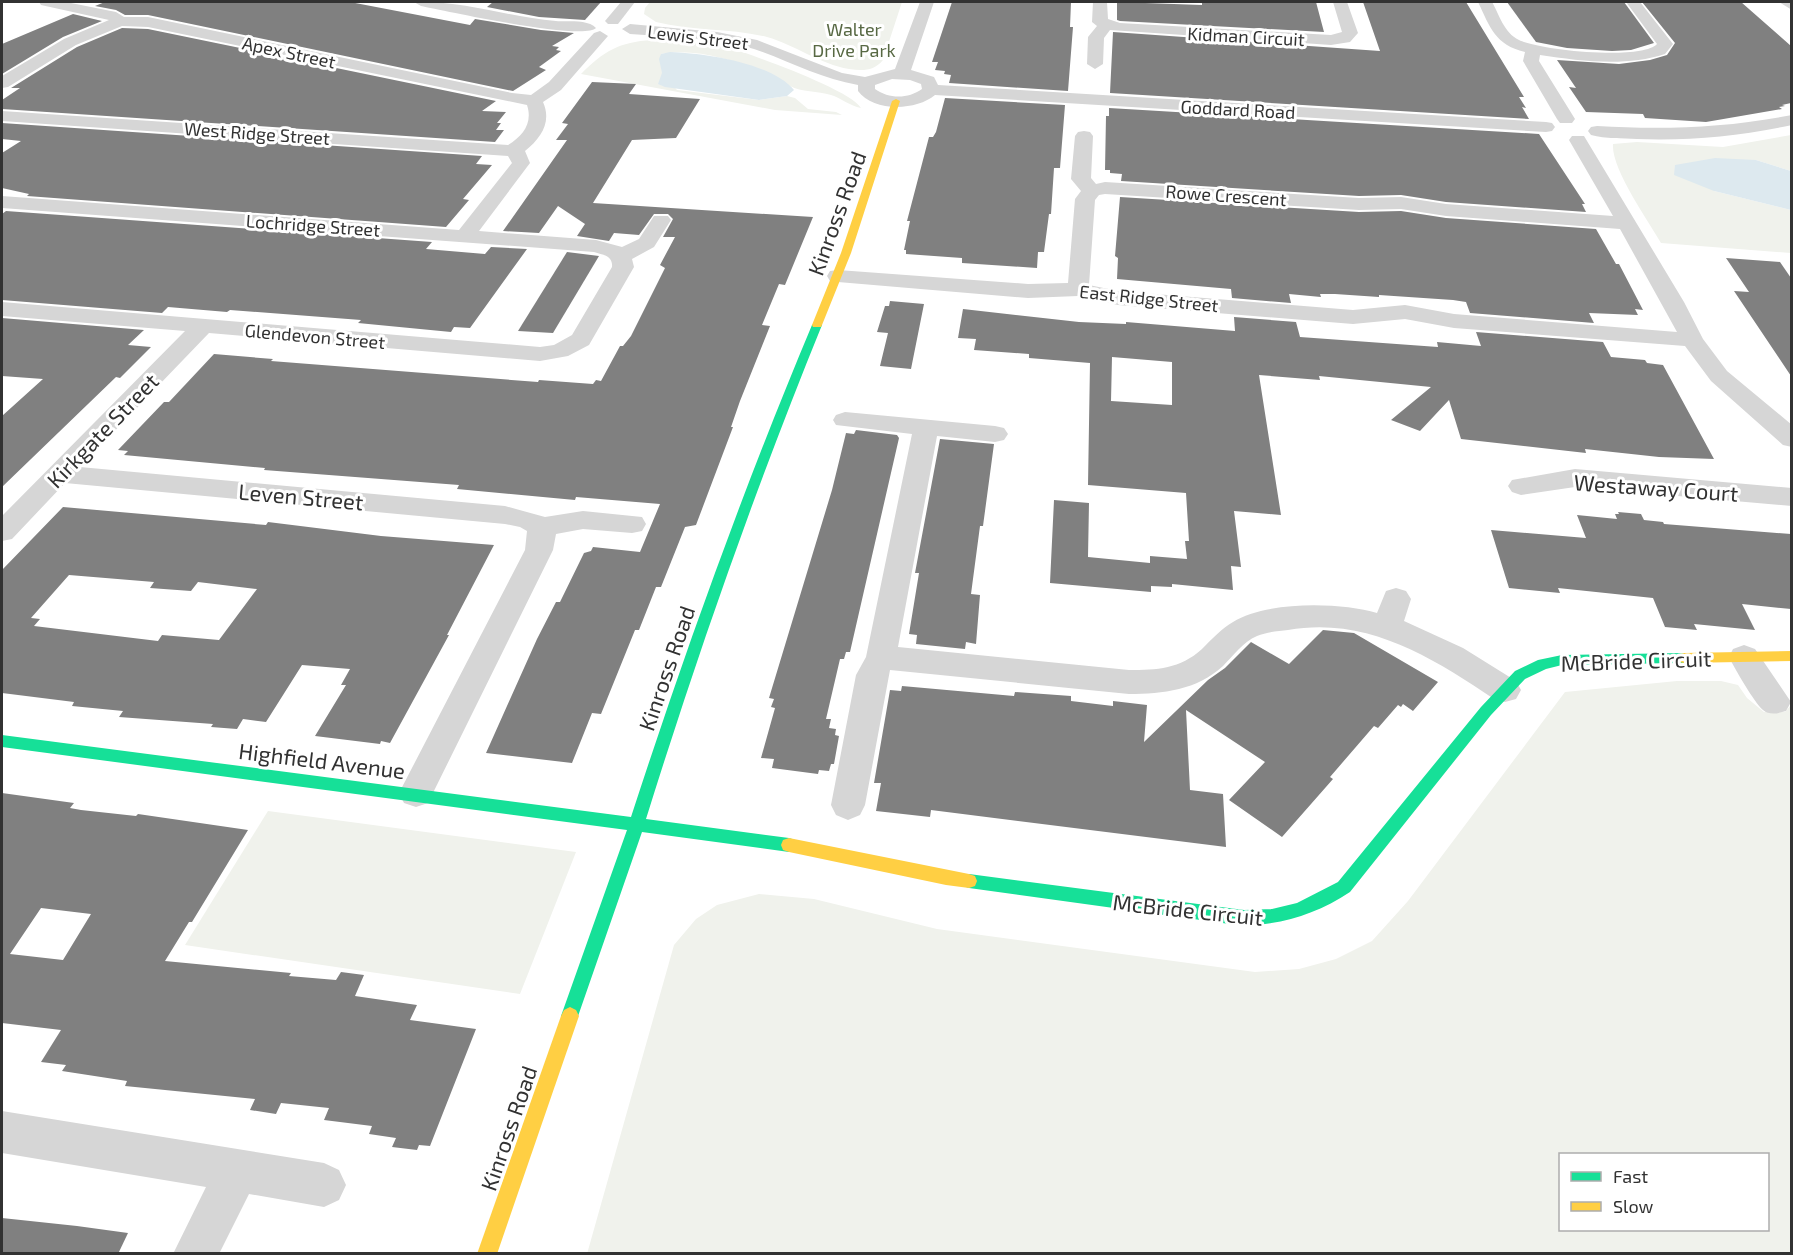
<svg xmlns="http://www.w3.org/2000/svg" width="1793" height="1255" font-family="'Exo 2',sans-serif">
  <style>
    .green { fill: #f0f2ec; fill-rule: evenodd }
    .water { fill: #dde9ef }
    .building { fill: #808080; fill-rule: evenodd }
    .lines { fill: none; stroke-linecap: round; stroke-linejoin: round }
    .street { fill: #d6d6d6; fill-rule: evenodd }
    .fast { fill: #16e098; fill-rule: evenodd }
    .slow { fill: #ffcf43; fill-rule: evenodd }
    .labels { text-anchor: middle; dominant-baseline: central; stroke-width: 6; stroke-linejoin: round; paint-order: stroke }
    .far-park-label { font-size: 18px; fill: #586944; stroke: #fff }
    .far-street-label { font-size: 18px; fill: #323232; stroke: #fff }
    .street-label { font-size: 22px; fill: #323232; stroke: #fff }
  </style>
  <rect width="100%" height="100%" fill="#fff"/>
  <g class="green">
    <path d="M650 2H902L883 60C874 71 863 71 849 69 820 64 795 45 767 37 730 28 692 31 656 22L644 14 645 8Z"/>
    <path d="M652 40C677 41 705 41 730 48 753 55 851 90 861 108 850 106 841 98 831 95 818 91 801 92 790 86 757 66 700 46 661 54L662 73 677 90 759 100 787 96 795 98 808 109 836 112 842 115 775 110 581 74C604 51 619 42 652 40Z"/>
    <path d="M1791 135V171L1756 160 1714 191 1791 210V253L1661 243C1648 220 1611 169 1613 144L1637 142 1723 147Z"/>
    <path d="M1677 681H1721L1738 685 1747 698 1764 712H1785L1791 705V1253L587 1254 674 945 696 919 717 905 759 894 814 899 937 929 1255 972 1299 969 1336 959 1372 941 1408 901 1565 692ZM1560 1154H1768V1230H1560Z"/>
    <path d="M268 811 576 852 520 994 185 945Z"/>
  </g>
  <g class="water">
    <path d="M670 52C704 53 772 63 794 90L787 96 759 100 665 87 658 84 662 73 659 59 661 54Z"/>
    <path d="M1715 158 1756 160 1791 171V210L1714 191 1674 175 1675 165Z"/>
  </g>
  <g class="building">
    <path d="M105 2H350L470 25 475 19 541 30 574 33 552 46 559 47 556 50 561 51 539 67 546 70 513 91 148 15H125L116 10 95 6Z"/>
    <path d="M493 2H601L585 20 539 17 487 7Z"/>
    <path d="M952 2H1071L1070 27H1073L1068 91 949 83 951 75 944 74 945 71 935 70 938 62H932Z"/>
    <path d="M1117 2 1202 5V2H1316L1324 32 1120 21 1117 20Z"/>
    <path d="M1363 2 1422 3 1421 2H1466L1524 97H1519L1526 108 1522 107 1529 119 1110 93 1113 32 1380 51Z"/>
    <path d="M1507 2H1624L1654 43 1631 50 1612 51 1567 48 1536 42Z"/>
    <path d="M1642 2H1741L1791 46V103L1782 105 1785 106 1779 107 1782 109 1706 122 1645 118 1643 114 1586 112 1569 87 1576 88 1557 60 1619 64 1650 60 1667 55 1675 43Z"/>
    <path d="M73 14 102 21 63 37 2 74V44Z"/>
    <path d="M122 28 148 29 496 101 482 111 506 112 497 123H501L496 130H504L495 142 2 109V100L20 88H11L77 47Z"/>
    <path d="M592 82 636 84 629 94 700 99 676 138 632 140 593 203 813 217 785 285 779 284 762 325 770 326 740 401 731 427H733L696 525 685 527 661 587H656L639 630H635L601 714 592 713 572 763 486 753 537 639 556 602H560L584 553 591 551 593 547 640 552 660 504 576 497 575 500 457 489 459 485 264 470 265 468 124 455 128 451 118 450 164 402H169L214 354 273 359 271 361 538 382 539 380 593 384 596 380 601 381 620 346H623L631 336 665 268 660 265 675 237H663L673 219 668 214H654L639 235 614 233 609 241 577 236 585 224 558 206 539 233 503 231 567 140H556L568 124 562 123Z"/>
    <path d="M945 98 1065 105 1060 168H1054L1051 214H1049L1044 252H1038L1037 268 962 263V258L906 254V250H904L910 221H907L929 137H933L936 132Z"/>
    <path d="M1109 108 1539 134 1585 204H1582L1586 212 1446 202 1401 195 1359 196 1121 181 1122 174 1110 173V170H1105L1106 116H1109Z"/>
    <path d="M2 123 482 156 476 164 492 165 463 199 469 200 446 227 27 196 29 194 2 188V153L21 141 2 139Z"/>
    <path d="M1120 197 1359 212 1401 211 1446 218 1596 229 1616 264H1619L1643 310 1635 309 1638 315 1589 313 1594 323 1470 313 1466 302 1453 300 1379 295V297L1335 294H1320L1321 297 1289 294 1291 303 1232 298 1231 289 1117 279 1118 258 1115 256Z"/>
    <path d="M6 211 432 242 426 249 485 254 491 247 527 249 470 328 454 327 451 332 358 323 361 320 230 310 227 312 168 307 162 313 2 300V214Z"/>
    <path d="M567 252 599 256 553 333 518 331Z"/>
    <path d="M1726 258 1780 262 1791 278V376L1734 291 1749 292Z"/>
    <path d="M890 301 924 304 911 369 880 366 888 333 877 332 885 306H889Z"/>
    <path d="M963 309 1079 322 1126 324V322L1235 331 1234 317 1296 322 1300 337 1438 347 1437 342 1481 346 1476 332 1603 342 1611 357 1645 360 1647 363 1663 365 1714 459 1659 457 1585 449 1586 453 1461 439 1449 400 1420 431 1391 420 1431 387 1319 376 1320 380 1259 375 1281 515 1234 511 1241 567 1231 566 1233 590 1172 584V587L1151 586V592L1050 583 1054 500 1089 503 1088 557 1150 563V556L1187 559 1185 541H1189L1186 493 1088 485 1090 363 1029 358V354L974 350 976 339 958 338ZM1112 357 1172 362V405L1111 401Z"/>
    <path d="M2 318 144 330 128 345 151 347 120 378 116 377 2 487V416L43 379 2 376Z"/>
    <path d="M856 430 897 435 899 438 850 652H846L844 659H840L826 719H831L829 728 836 729 835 735 839 736 834 764H831L829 771 819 770 818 774 772 768 774 759 761 758 775 708 771 707 774 699 769 698 832 490 846 433 854 434Z"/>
    <path d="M940 439 994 444 983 526H980L971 594 980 595 976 644 966 642 965 649 916 644 917 635 909 634 919 573H915Z"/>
    <path d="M63 507 266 525 268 522 381 536 494 545 447 635H449L390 743 381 741 380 744 315 736 346 685H341L350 669 302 665 266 722 243 719 237 729 211 727 213 724 119 717 123 711 72 706 74 702 2 693V570ZM69 575 154 582 150 588 191 591 198 582 257 589 219 640 162 635 158 641 34 626 40 619 31 618Z"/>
    <path d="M1618 512 1641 514 1644 520 1663 522 1664 524 1791 534V609L1742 604 1755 630 1694 624 1697 630 1665 627 1653 598 1558 588 1560 593 1509 588 1491 530 1586 538 1577 515 1617 519 1615 514H1619Z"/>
    <path d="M1323 630 1354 633 1438 682 1413 711 1403 704 1401 707 1398 705 1378 728 1374 726 1330 777 1333 779 1282 837 1229 800 1265 762 1186 710 1190 790 1223 794 1226 847 931 810 930 817 876 811 881 783H874L890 690 901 691 902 686 1014 696 1015 692 1071 696V701L1113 706V701L1147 705 1144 742 1208 680 1225 668 1251 642 1289 664Z"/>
    <path d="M2 793 74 803 70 808 81 810 136 816 138 814 248 830 192 922H189L165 961 291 973 289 976 336 980 341 972 364 975 355 996 417 1005 410 1020 476 1029 430 1146 419 1145 417 1150 392 1147 396 1138 369 1134 372 1126 324 1120 329 1108 281 1103 276 1114 250 1110 255 1099 125 1086 127 1081 62 1071 66 1065 41 1062 61 1030 2 1023ZM41 908 91 914 63 960 10 954Z"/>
    <path d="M2 1218 77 1226 128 1233 118 1254H2Z"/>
  </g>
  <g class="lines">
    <g class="street">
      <path d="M39 2H66L116 12 124 17H148L512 93 531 95 549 82 594 33 600 31 608 36 561 90 543 102C552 122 541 138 525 151L530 163 479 231 596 240 622 247 639 239 654 216H668L671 220 654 247 632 259 634 267 589 345 568 356 540 361 209 333 80 467 505 506 545 517 583 511 642 517 646 524 642 531 632 533 583 529 556 534 553 550 428 803 416 807 404 803 399 793 525 550 527 531 520 527 505 524 65 483 12 539 2 541V516L185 331 2 316V302L540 347 554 345 572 335 612 267C613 256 604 255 594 252L2 208V196L459 230 512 163 508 156 2 121V111L508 145C523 136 533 123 527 105L148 27 122 26 76 45 8 87 2 88V76L64 39 109 20 41 5Z"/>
      <path d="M414 2C460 0 509 17 556 21 567 22 588 19 596 28 584 41 445 11 421 6Z"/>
      <path d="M621 2H635L618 24H608L605 21Z"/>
      <path d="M920 2H934L911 70 934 77 938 85 1546 122 1552 123 1555 127 1552 131 1546 132 935 95C916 111 873 112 858 91V85C821 79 789 61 754 49 715 37 670 37 630 34L622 29 630 24 717 32 757 40 842 73 865 77 895 69ZM892 79 910 80 921 84 922 89C908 99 889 99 875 89V85Z"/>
      <path d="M1093 2H1107L1108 19 1120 23 1331 35 1342 32 1333 2H1347L1358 33 1350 42 1331 45 1110 30 1104 38 1103 64 1095 69 1087 64 1088 37 1097 26 1092 22Z"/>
      <path d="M1478 2H1492C1499 14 1504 33 1519 40 1539 50 1641 61 1657 44L1626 2H1640L1673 44 1665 54C1626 67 1580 61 1540 55L1539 61 1575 119 1572 123H1560L1557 119 1523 61 1525 52C1495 45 1490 27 1478 2Z"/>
      <path d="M1779 2H1792V10Z"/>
      <path d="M1792 115V125C1740 136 1690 141 1637 139 1622 138 1606 139 1591 135L1588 131 1591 127 1597 126C1663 130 1726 128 1792 115Z"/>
      <path d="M1084 131 1090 132 1093 136 1091 178 1096 184 1105 182 1359 198 1401 197 1446 204 1613 216 1569 140 1572 136H1584L1684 302 1703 339 1727 371 1792 425V447L1783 445 1711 381 1685 346 1454 328 1405 319 1353 324 1118 305 1078 296 1028 298 838 282 830 281 827 276 830 271 838 270 1028 284 1068 283 1075 199 1081 191 1071 179 1075 136 1078 132ZM1105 194 1359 210 1401 209 1446 216 1620 229 1677 332 1454 314 1405 305 1353 310 1118 291 1089 285 1095 200 1099 195Z"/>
      <path d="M845 412 995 426 1004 428 1008 434 1004 440 995 442 937 436 898 647 1129 670C1157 670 1180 669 1202 649 1212 639 1221 629 1233 622 1266 601 1340 602 1377 613L1386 591 1396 588 1406 591 1411 599 1404 621 1463 648 1516 681 1521 690 1516 699 1505 702 1494 699C1432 657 1366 616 1288 630 1278 631 1266 632 1257 636 1243 642 1233 656 1223 666 1197 690 1163 694 1129 694L890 670 865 805 860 815 848 820 836 815 831 805 856 675 866 657 912 434 836 425 833 420 836 415Z"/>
      <path d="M1575 469 1792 488V506L1575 487 1521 495 1512 492 1508 486 1512 480Z"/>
      <path d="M1744 645 1755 649 1791 702 1786 711C1779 713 1770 716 1763 710 1754 702 1735 669 1729 657L1733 649Z"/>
      <path d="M2 1111 324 1163 339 1170 346 1185 339 1200 324 1207 249 1194 219 1254H173L206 1187 2 1153Z"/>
    </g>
    <g class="fast">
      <path d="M817 322 822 325C756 487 698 652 646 819L789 838 795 840 797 845 795 850 789 852 642 832 576 1022 570 1025 564 1022 561 1016 627 830 2 747V735L631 817C685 651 744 487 812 325Z"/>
      <path d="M1684 653 1689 654 1691 658 1689 662 1684 663 1562 665 1546 669 1525 679 1491 715 1350 892C1317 914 1283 924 1244 926L969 888 963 886 961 881 963 876 969 874 1244 910 1272 909 1297 903 1338 882 1481 707 1515 671 1538 660 1562 655Z"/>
    </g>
    <g class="slow">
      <path d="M896 99 900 101 851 253 822 325 821 327H813L812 325 841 253 892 101Z"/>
      <path d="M1792 651V661L1684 663 1679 662 1677 658 1679 654 1684 653Z"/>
      <path d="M789 838 969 874 975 876 977 881 975 886 969 888 946 885 789 852 783 850 781 845 783 840Z"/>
      <path d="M570 1007 576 1010 579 1016 497 1254H477L561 1016 564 1010Z"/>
    </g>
  </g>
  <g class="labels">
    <g class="far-park-label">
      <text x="854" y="29">Walter<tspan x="854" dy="21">Drive Park</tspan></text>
    </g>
    <g class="far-street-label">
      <text transform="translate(1246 36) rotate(3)">Kidman Circuit</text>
      <text transform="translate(698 37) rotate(7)">Lewis Street</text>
      <text transform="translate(289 52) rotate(12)">Apex Street</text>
      <text transform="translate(1238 109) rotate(3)">Goddard Road</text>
      <text transform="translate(257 133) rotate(4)">West Ridge Street</text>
      <text transform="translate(1226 195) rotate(4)">Rowe Crescent</text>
      <text transform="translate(313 225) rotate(4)">Lochridge Street</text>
      <text transform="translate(1149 298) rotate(6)">East Ridge Street</text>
      <text transform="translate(315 336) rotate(5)">Glendevon Street</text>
    </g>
    <g class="street-label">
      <text transform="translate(836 213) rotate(-70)">Kinross Road</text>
      <text transform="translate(102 430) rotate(-46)">Kirkgate Street</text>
      <text transform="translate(1656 487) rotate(4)">Westaway Court</text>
      <text transform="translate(301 496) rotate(5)">Leven Street</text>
      <text transform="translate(1636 660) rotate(-2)">McBride Circuit</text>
      <text transform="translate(666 668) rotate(-71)">Kinross Road</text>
      <text transform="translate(322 760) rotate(7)">Highfield Avenue</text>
      <text transform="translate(1188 909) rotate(6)">McBride Circuit</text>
      <text transform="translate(508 1128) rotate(-71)">Kinross Road</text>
    </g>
  </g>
  <rect width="1793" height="1255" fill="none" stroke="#323232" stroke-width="6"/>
  <rect x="1559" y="1153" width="210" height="78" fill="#ffffff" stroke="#adadad" stroke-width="1.5"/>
  <rect x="1571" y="1172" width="30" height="9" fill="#16e098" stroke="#adadad" stroke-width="1.5"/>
  <text x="1613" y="1183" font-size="18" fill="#323232">Fast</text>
  <rect x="1571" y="1202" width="30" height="9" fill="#ffcf43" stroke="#adadad" stroke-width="1.5"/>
  <text x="1613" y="1213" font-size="18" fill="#323232">Slow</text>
</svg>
